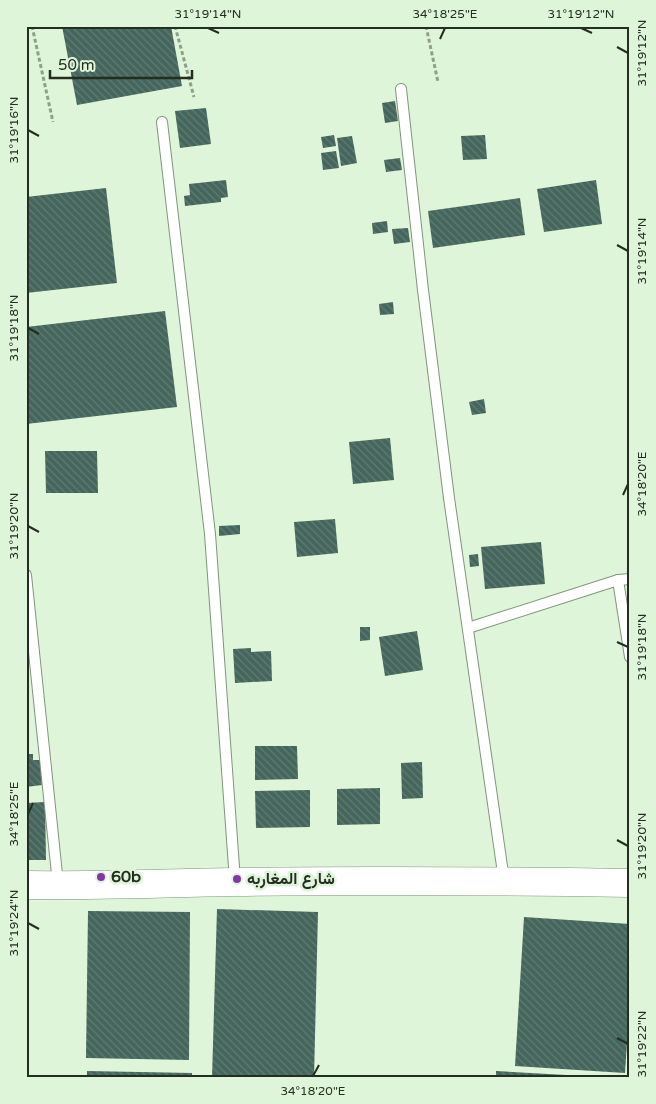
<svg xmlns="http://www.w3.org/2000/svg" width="656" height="1104" font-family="'Varela Round',Vazirmatn,sans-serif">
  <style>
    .building { fill: url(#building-back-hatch) }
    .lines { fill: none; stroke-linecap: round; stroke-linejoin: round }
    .lane-casing { stroke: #81957c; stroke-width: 12 }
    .secondary-casing { stroke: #81957c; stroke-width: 29 }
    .path { stroke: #8f9f8b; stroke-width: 3; stroke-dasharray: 4 2.5; stroke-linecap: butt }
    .lane { stroke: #fff; stroke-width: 10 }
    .secondary { stroke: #fff; stroke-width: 28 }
    .ticks { fill: none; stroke: #252d23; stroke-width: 2 }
    .poi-dot { fill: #8237a8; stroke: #dff5d9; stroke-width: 2 }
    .labels { text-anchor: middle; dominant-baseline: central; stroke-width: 5; stroke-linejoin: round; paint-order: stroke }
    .poi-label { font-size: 16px; font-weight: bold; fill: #252d23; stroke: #dff5d9; text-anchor: start }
    .neatline { fill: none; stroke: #252d23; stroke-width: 2 }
    .ticks-label { font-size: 12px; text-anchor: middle; fill: #252d23 }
  </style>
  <defs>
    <pattern id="building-back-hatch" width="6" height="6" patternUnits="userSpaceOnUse" patternTransform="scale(1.25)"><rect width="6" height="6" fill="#44665c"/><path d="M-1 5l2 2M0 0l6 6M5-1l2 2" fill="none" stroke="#627c74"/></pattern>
  </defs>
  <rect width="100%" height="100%" fill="#dff5d9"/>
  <g class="building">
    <path d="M62 26H171L182 86 77 105Z"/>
    <path d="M395 101 398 121 385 123 382 103Z"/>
    <path d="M206 108 211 144 180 148 175 111Z"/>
    <path d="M334 135 336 146 323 148 321 137Z"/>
    <path d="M485 135 487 159 463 160 461 136Z"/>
    <path d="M352 136 357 163 341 166 337 138Z"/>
    <path d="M336 151 339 168 323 170 321 153Z"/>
    <path d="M400 158 402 170 386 172 384 160Z"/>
    <path d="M226 180 228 197 221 198V202L185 206 184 196 190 195 189 184Z"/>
    <path d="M596 180 602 224 544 232 537 189Z"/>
    <path d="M106 188 117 283 26 293V197Z"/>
    <path d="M520 198 525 235 433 248 428 211Z"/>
    <path d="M387 221 388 232 373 234 372 223Z"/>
    <path d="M408 228 410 242 394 244 392 229Z"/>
    <path d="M393 302 394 314 380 315 379 304Z"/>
    <path d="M165 311 177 407 26 424V327Z"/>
    <path d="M484 399 486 413 472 415 469 402Z"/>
    <path d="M390 438 394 480 353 484 349 442Z"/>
    <path d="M45 451H97L98 493H46Z"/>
    <path d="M335 519 338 553 297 557 294 522Z"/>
    <path d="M240 525V534L219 536V526Z"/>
    <path d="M541 542 545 584 485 589 481 547Z"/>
    <path d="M478 554 479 566 470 567 469 555Z"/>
    <path d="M360 627H370V640L360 641Z"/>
    <path d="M417 631 423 670 385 676 379 637Z"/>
    <path d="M251 648V652L271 651 272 681 235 683 233 649Z"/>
    <path d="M255 746H297L298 779 255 780Z"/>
    <path d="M26 754H33V760H40L42 785 26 787Z"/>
    <path d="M422 762 423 798 402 799 401 763Z"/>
    <path d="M380 788V824L337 825V789Z"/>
    <path d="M310 790V827L256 828 255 791Z"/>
    <path d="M45 802 46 860H26V803Z"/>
    <path d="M217 909 318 912 314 1078H212Z"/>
    <path d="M88 911 190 912 189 1060 86 1058Z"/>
    <path d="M524 917 630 924V999L625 1073 515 1066Z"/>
    <path d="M87 1071 192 1073V1078H87Z"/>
    <path d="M496 1071 584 1076V1078H496Z"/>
  </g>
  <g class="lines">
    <defs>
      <g id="lane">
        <path d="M401 89 423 290 449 498 504 880"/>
        <path d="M162 122 210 534 235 881"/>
        <path d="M26 575 58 884"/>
        <path d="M618 580 630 657"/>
        <path d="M468 628 618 580 630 579"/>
      </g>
      <path id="secondary" d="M26 885C96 886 165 883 235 882 367 880 498 881 630 883"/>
    </defs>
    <use href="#lane" class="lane-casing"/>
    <use href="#secondary" class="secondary-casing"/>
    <g class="path">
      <path d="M32 26 53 122"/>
      <path d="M175 26 194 97"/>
      <path d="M426 26 438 82"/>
    </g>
    <use href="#lane" class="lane"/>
    <use href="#secondary" class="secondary"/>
  </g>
  <path class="ticks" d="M208 28 219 33M581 28 592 33M440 39 445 28M617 47 628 53M28 130 39 136M617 245 628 251M28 328 39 334M623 495 628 484M28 526 39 532M617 642 628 647M28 814 33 803M617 840 628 846M28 923 39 929M617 1038 628 1044M313 1076 319 1065"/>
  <g class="poi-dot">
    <circle cx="101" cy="877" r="5"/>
    <circle cx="237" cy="879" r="5"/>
  </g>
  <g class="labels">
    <g class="poi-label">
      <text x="111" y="877">60b</text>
      <text x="247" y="879">شارع المغاربه</text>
    </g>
  </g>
  <rect width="656" height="1104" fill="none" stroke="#dff5d9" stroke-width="55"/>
  <path d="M50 70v8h142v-8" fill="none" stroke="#252d23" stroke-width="2.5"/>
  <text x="58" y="70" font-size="15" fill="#252d23" stroke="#dff5d9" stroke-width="4" paint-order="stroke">50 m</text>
  <rect x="28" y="28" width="600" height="1048" class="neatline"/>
  <g class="ticks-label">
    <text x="208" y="18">31°19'14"N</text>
    <text x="445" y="18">34°18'25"E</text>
    <text x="581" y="18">31°19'12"N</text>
    <text transform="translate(642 53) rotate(-90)" y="4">31°19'12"N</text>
    <text transform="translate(14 130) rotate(-90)" y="4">31°19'16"N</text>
    <text transform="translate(642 251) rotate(-90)" y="4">31°19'14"N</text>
    <text transform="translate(14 328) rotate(-90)" y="4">31°19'18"N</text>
    <text transform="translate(642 484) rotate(-90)" y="4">34°18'20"E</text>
    <text transform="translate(14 526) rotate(-90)" y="4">31°19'20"N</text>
    <text transform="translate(642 647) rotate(-90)" y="4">31°19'18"N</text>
    <text transform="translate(14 814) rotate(-90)" y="4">34°18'25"E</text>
    <text transform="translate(642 846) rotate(-90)" y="4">31°19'20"N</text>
    <text transform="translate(14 923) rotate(-90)" y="4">31°19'24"N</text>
    <text transform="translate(642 1044) rotate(-90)" y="4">31°19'22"N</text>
    <text x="313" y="1095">34°18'20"E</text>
  </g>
</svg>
